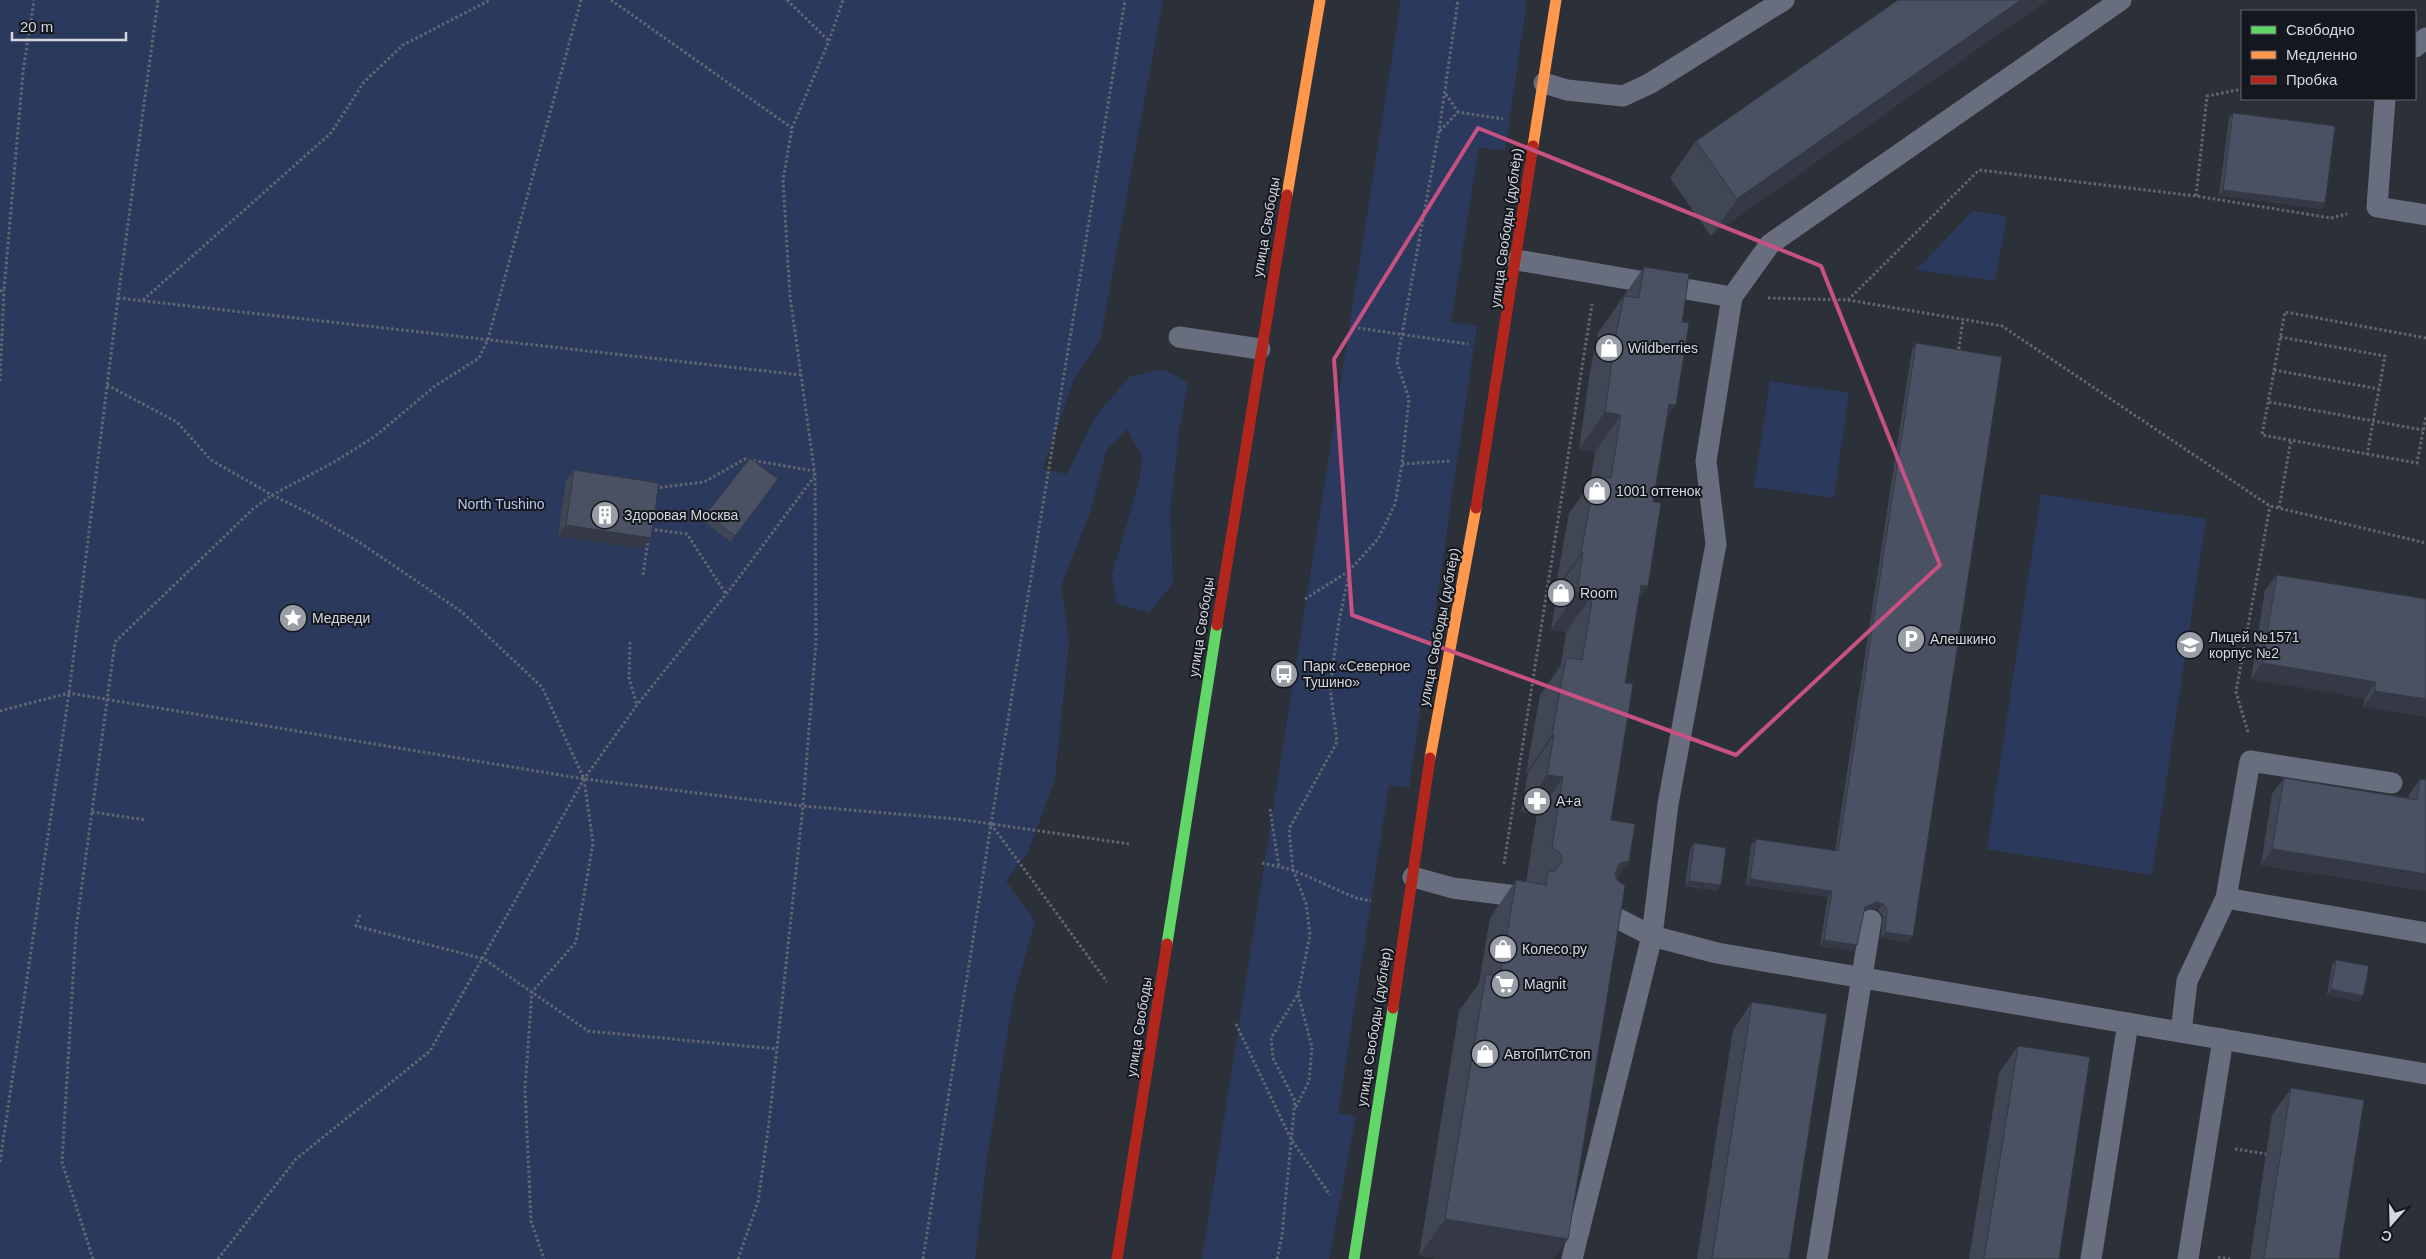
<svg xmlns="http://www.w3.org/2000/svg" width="2426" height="1259" font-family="Arial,sans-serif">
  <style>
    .green { fill: #2b3a5c }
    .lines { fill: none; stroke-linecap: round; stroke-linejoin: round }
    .path { stroke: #626773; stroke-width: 3; stroke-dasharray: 2.5 2.5; stroke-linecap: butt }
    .lane { stroke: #686e7e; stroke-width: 21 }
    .fast { stroke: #63d668; stroke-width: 11 }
    .slow { stroke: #ff974d; stroke-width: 11 }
    .jam { stroke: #b3261e; stroke-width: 11 }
    .wall { fill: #404654 }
    .shaded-wall { fill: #343945 }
    .building { fill: #4a5162; stroke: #343945 }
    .marked { fill: none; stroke: #c75183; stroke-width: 4; stroke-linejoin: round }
    .labels { text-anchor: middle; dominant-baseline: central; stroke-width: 4; stroke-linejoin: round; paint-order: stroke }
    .street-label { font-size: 14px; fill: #d3d7e0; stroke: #14171d }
    .poi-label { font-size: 14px; fill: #d3d7e0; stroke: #14171d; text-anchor: start }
    .park-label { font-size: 14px; fill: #b6c9f0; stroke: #14171d }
  </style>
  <rect width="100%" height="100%" fill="#2c3038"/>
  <g class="green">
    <path d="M0 0H1163L1100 341 1074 379 1043 469 1067 474 1095 417 1129 377 1164 369 1188 383 1179 431 1170 514 1173 583 1149 613 1117 604 1112 575 1139 482 1142 457 1127 429 1106 451 1091 510 1061 586 1069 641 1055 779 1028 852 1006 881 1035 921 1013 1000 987 1159 975 1259H0Z"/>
    <path d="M1401 0H1527L1505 151 1479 147 1451 322 1477 326 1409 788 1389 785 1338 1113 1356 1116 1329 1259H1202Z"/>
    <path d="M1973 211 2007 216 1995 281 1916 270Z"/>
    <path d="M1770 381 1849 393 1834 498 1754 487Z"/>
    <path d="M2041 494 2206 519 2152 875 1987 849Z"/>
  </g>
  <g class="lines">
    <g class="path">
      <path d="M611 0 792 128"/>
      <path d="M787 0 829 41"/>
      <path d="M1446 94 1458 112"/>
      <path d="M1440 131 1458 112 1503 119"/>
      <path d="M2196 196 2207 96 2242 89"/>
      <path d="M0 291 4 290 23 72 34 0"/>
      <path d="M118 298 801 375"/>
      <path d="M1768 298 1848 300 2002 326 2270 506 2426 543"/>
      <path d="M143 300 331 133 364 82 403 45 490 0"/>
      <path d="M1848 300 1979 170 2196 196 2331 218 2347 214"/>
      <path d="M1358 328 1468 344"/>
      <path d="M2280 337 2385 356 2367 455"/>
      <path d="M2426 338 2285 312 2262 435 2417 463 2426 416"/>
      <path d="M1958 354 1963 320"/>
      <path d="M2274 370 2379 389"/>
      <path d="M0 381 4 290"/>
      <path d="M107 385 177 422 211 460 272 495 336 461 374 437 435 386 479 358 488 339 581 0"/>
      <path d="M2269 402 2423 430"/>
      <path d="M1402 464 1451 461"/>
      <path d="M655 488 704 482 745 459 814 471"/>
      <path d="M2279 508 2291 440"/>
      <path d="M650 529 687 534 726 594"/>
      <path d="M643 575 648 540"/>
      <path d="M1305 599 1349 571"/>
      <path d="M630 642 629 678 637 705"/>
      <path d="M0 711 69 693 584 779 803 806 957 819 1130 844"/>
      <path d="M2248 732 2236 692 2270 506"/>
      <path d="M1270 809 1279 867"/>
      <path d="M92 812 146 820"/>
      <path d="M991 824 1107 982"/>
      <path d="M1262 863 1293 870 1356 898 1371 901"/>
      <path d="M1504 864 1592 304"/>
      <path d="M360 915 356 926 484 959 588 1031 777 1049"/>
      <path d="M1236 1024 1291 1139 1330 1195"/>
      <path d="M1296 1107 1309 1081 1312 1047 1298 994"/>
      <path d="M2235 1149 2266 1154"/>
      <path d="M0 1162 69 693 118 298 158 0"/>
      <path d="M2218 1257 2230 1259"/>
      <path d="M93 1259 62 1162 76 929 115 642 253 509 272 495 309 513 359 542 462 612 542 687 584 779 593 843 576 942 532 992 525 1088 531 1221 544 1259"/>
      <path d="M218 1259 296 1159 430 1051 584 779 637 705 731 588 814 477"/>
      <path d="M738 1259 758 1202 769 1123 803 806 816 642 815 476 790 296 783 180 792 128 829 41 843 0"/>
      <path d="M923 1259 991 824 1125 0"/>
      <path d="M1277 1259 1282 1236 1295 1101 1273 1058 1271 1038 1298 994 1310 935 1306 903 1293 870 1289 829 1337 742 1330 687 1339 621 1350 570 1378 539 1395 504 1402 464 1409 399 1397 362 1439 131 1458 0"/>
    </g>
    <g class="lane">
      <path d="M2415 47 2426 38"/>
      <path d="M1544 83 1567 90 1623 96 1649 84 1784 0"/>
      <path d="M2385 99 2377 207 2426 215"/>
      <path d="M1517 260 1732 297"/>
      <path d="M1179 337 1260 349"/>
      <path d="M1413 877 1453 888 1524 897"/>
      <path d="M2226 898 2426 933"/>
      <path d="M1601 910 1652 936 1717 953 2426 1074"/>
      <path d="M2181 1032 2187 981 2226 898 2250 761 2392 783"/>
      <path d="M1572 1259 1652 936 1668 804 1716 544 1706 461 1732 297 1770 244 2121 0"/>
      <path d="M1817 1259 1871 920"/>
      <path d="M2091 1259 2128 1023"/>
      <path d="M2188 1259 2223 1039"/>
    </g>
    <g class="fast">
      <path d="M1167 944 1217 625"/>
      <path d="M1354 1259 1393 1008"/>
    </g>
    <g class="slow">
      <path d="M1533 146 1556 0"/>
      <path d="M1287 195 1320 0"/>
      <path d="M1430 758 1476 508"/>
    </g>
    <g class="jam">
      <path d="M1476 508 1533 146"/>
      <path d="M1217 625 1287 195"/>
      <path d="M1393 1008 1430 758"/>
      <path d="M1117 1259 1167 944"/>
    </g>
  </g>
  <g class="wall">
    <path d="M1898 0 1711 236 1670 178 1696 141Z"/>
    <path d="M2233 113 2322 209 2219 195 2229 118Z"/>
    <path d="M1644 267 1666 419 1653 502 1648 586 1639 598 1625 683 1611 820 1617 879 1568 1239 1419 1256 1459 1011 1479 983 1490 918 1516 880 1526 882 1537 814 1521 812 1528 773H1526L1540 695 1561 665 1566 632 1551 630 1557 590H1555L1569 513 1590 484 1595 452 1579 449 1590 371 1598 333Z"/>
    <path d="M1916 343 1913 936 1908 942 1881 938 1883 916 1878 910 1872 908 1864 911 1857 945 1853 951 1820 946 1828 897 1746 885 1751 845 1756 839 1835 851 1912 349Z"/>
    <path d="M574 470 651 538 643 549 558 536 566 481Z"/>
    <path d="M774 485 731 542 702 520 706 514Z"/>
    <path d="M2277 575 2426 599V717L2363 707 2365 698 2251 679 2265 590Z"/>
    <path d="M2284 778 2409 798V795L2420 779 2426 780V891L2261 865 2272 794Z"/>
    <path d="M1694 843 1721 885 1717 891 1685 886 1690 849Z"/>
    <path d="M2336 960 2363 996 2359 1002 2327 995 2332 965Z"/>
    <path d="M1752 1002 1789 1259H1697L1733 1030Z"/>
    <path d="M2018 1046 2059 1259H1969L1999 1073Z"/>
    <path d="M2291 1088 2339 1259H2250L2272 1115Z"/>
  </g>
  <g class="shaded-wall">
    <path d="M2021 0H2048L1711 236 1737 199Z"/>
    <path d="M2223 190 2325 203 2322 209 2219 195Z"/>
    <path d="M1669 404 1676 405 1650 442Z"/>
    <path d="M1605 412 1621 415 1595 452 1579 449Z"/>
    <path d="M566 525 651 538 643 549 558 536Z"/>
    <path d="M1581 553H1583L1557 590H1555Z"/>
    <path d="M1641 585 1648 586 1622 623Z"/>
    <path d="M1577 592 1593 595 1566 632 1551 630Z"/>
    <path d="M2262 663 2376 682 2365 698 2251 679Z"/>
    <path d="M2375 691 2426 699V717L2363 707Z"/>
    <path d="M1552 735H1554L1528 773H1526Z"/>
    <path d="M1547 775 1563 777 1537 814 1521 812Z"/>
    <path d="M2272 849 2426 874V891L2261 865Z"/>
    <path d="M1629 861 1603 898 1620 863Z"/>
    <path d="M1750 879 1832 891 1828 897 1746 885Z"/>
    <path d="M1689 881 1721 885 1717 891 1685 886Z"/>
    <path d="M1877 902 1883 904 1878 910 1872 908 1861 913 1865 907Z"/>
    <path d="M1885 932 1913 936 1908 942 1881 938Z"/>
    <path d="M1824 940 1857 945 1853 951 1820 946Z"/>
    <path d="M2331 989 2363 996 2359 1002 2327 995Z"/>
    <path d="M1445 1219 1568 1239 1554 1259H1436L1419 1256Z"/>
  </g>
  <g class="building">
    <path d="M1898 0H2021L1737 199 1696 141Z"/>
    <path d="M2233 113 2335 126 2325 203 2223 190Z"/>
    <path d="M1644 267 1689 274 1682 322 1689 323 1676 405 1669 404 1653 502 1661 503 1648 586 1641 585 1625 683 1633 684 1611 820 1635 824 1629 861 1620 863 1615 873 1617 880 1625 886 1568 1239 1445 1219 1486 974 1500 977 1516 880 1546 885 1548 872 1555 871 1562 862 1561 854 1552 847 1563 777 1547 775 1554 735H1552L1566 658 1582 660 1593 595 1577 592 1583 553H1581L1595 476 1611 478 1621 415 1605 412 1616 334 1624 296 1639 298Z"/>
    <path d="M1916 343 2002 357 1913 936 1885 932 1887 910 1883 904 1877 902 1865 907 1857 945 1824 940 1832 891 1750 879 1756 839 1838 851Z"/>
    <path d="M750 458 778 479 735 536 706 514Z"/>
    <path d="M574 470 659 483 651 538 566 525Z"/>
    <path d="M2277 575 2426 599V699L2375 691 2376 682 2262 663Z"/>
    <path d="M2284 778 2417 800 2420 779 2426 780V874L2272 849Z"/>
    <path d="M1694 843 1726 848 1721 885 1689 881Z"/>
    <path d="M2336 960 2369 966 2363 996 2331 989Z"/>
    <path d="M1752 1002 1827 1014 1789 1259H1712Z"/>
    <path d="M2018 1046 2090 1057 2059 1259H1984Z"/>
    <path d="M2291 1088 2364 1100 2339 1259H2264Z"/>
  </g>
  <path class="marked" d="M1478 128 1821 266 1940 565 1736 755 1352 615 1334 359Z"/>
  <defs>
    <symbol id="shop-disc" viewBox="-11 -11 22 22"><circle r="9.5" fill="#999da5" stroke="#14171d"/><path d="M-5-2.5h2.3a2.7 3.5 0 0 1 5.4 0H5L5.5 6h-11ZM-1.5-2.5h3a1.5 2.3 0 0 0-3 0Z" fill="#fff"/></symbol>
    <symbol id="building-disc" viewBox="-11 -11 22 22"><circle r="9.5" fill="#999da5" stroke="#14171d"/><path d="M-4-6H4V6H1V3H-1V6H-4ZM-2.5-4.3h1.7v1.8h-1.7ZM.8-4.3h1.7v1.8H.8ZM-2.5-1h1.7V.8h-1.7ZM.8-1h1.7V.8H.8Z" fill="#fff"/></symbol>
    <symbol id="sight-disc" viewBox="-11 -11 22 22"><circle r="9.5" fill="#999da5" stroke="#14171d"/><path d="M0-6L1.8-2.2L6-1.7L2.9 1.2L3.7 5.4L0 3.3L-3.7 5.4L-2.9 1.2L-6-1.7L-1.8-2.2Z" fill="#fff"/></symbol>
    <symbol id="parking-disc" viewBox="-11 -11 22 22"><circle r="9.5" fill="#999da5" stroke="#14171d"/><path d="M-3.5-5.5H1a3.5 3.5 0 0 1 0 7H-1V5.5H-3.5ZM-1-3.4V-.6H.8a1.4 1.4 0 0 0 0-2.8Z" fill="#fff"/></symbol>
    <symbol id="school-disc" viewBox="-11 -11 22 22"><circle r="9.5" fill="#999da5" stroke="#14171d"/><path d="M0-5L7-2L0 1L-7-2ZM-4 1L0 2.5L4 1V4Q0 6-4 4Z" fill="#fff"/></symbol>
    <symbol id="bus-disc" viewBox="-11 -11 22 22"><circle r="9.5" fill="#999da5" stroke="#14171d"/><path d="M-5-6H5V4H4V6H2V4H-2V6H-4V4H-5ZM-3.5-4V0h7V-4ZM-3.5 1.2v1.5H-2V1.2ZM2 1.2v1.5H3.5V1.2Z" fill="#fff"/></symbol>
    <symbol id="pharmacy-disc" viewBox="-11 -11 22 22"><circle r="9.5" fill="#999da5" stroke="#14171d"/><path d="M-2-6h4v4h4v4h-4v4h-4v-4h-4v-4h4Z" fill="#fff"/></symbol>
    <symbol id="supermarket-disc" viewBox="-11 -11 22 22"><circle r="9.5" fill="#999da5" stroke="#14171d"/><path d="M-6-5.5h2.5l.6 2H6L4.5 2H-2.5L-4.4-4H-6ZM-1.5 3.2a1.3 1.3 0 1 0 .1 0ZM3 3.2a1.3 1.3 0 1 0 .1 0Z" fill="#fff"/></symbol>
  </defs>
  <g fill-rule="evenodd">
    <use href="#shop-disc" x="1593" y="332" width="32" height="32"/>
    <use href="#shop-disc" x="1581" y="475" width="32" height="32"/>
    <use href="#building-disc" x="589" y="499" width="32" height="32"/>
    <use href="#shop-disc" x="1545" y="577" width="32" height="32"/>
    <use href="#sight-disc" x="277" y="602" width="32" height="32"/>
    <use href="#parking-disc" x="1895" y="623" width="32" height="32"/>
    <use href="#school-disc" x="2174" y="629" width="32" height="32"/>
    <use href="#bus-disc" x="1268" y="658" width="32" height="32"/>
    <use href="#pharmacy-disc" x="1521" y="785" width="32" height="32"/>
    <use href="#shop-disc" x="1487" y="933" width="32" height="32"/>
    <use href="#supermarket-disc" x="1489" y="968" width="32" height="32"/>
    <use href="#shop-disc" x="1469" y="1038" width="32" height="32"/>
  </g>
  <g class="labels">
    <g class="street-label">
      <text transform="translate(1266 227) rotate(-80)">улица Свободы</text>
      <text transform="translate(1506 228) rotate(-82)">улица Свободы (дублёр)</text>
      <text transform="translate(1201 627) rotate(-81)">улица Свободы</text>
      <text transform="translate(1439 627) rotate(-79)">улица Свободы (дублёр)</text>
      <text transform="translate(1139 1027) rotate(-81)">улица Свободы</text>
      <text transform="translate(1374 1027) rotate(-81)">улица Свободы (дублёр)</text>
    </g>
    <g class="poi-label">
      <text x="1628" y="348">Wildberries</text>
      <text x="1616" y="491">1001 оттенок</text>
      <text x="624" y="515">Здоровая Москва</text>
      <text x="1580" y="593">Room</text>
      <text x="312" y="618">Медведи</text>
      <text x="2209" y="637">Лицей №1571<tspan x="2209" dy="16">корпус №2</tspan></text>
      <text x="1930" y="639">Алешкино</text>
      <text x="1303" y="666">Парк «Северное<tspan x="1303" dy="16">Тушино»</tspan></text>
      <text x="1556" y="801">А+а</text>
      <text x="1522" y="949">Колесо.ру</text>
      <text x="1524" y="984">Magnit</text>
      <text x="1504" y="1054">АвтоПитСтоп</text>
    </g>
    <g class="park-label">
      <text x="501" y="504">North Tushino</text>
    </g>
  </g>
  <rect x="2241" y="10" width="175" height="90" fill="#14171d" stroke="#60646b"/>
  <rect x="2251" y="26" width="25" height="8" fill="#63d668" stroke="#60646b"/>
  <text x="2286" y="35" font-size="15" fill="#d3d7e0">Свободно</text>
  <rect x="2251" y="51" width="25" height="8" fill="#ff974d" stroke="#60646b"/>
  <text x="2286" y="60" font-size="15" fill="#d3d7e0">Медленно</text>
  <rect x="2251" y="76" width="25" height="8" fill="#b3261e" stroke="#60646b"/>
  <text x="2286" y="85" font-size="15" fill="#d3d7e0">Пробка</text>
  <g transform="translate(2391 1224) rotate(200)" stroke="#14171d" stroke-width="4" paint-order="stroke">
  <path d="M0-4L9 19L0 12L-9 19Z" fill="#d3d7e0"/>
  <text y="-8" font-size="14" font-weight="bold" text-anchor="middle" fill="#d3d7e0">С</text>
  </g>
  <path d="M12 32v8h114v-8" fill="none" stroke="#d3d7e0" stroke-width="2.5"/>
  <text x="20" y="32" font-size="15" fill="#d3d7e0" stroke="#14171d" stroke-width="4" paint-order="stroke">20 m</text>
</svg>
